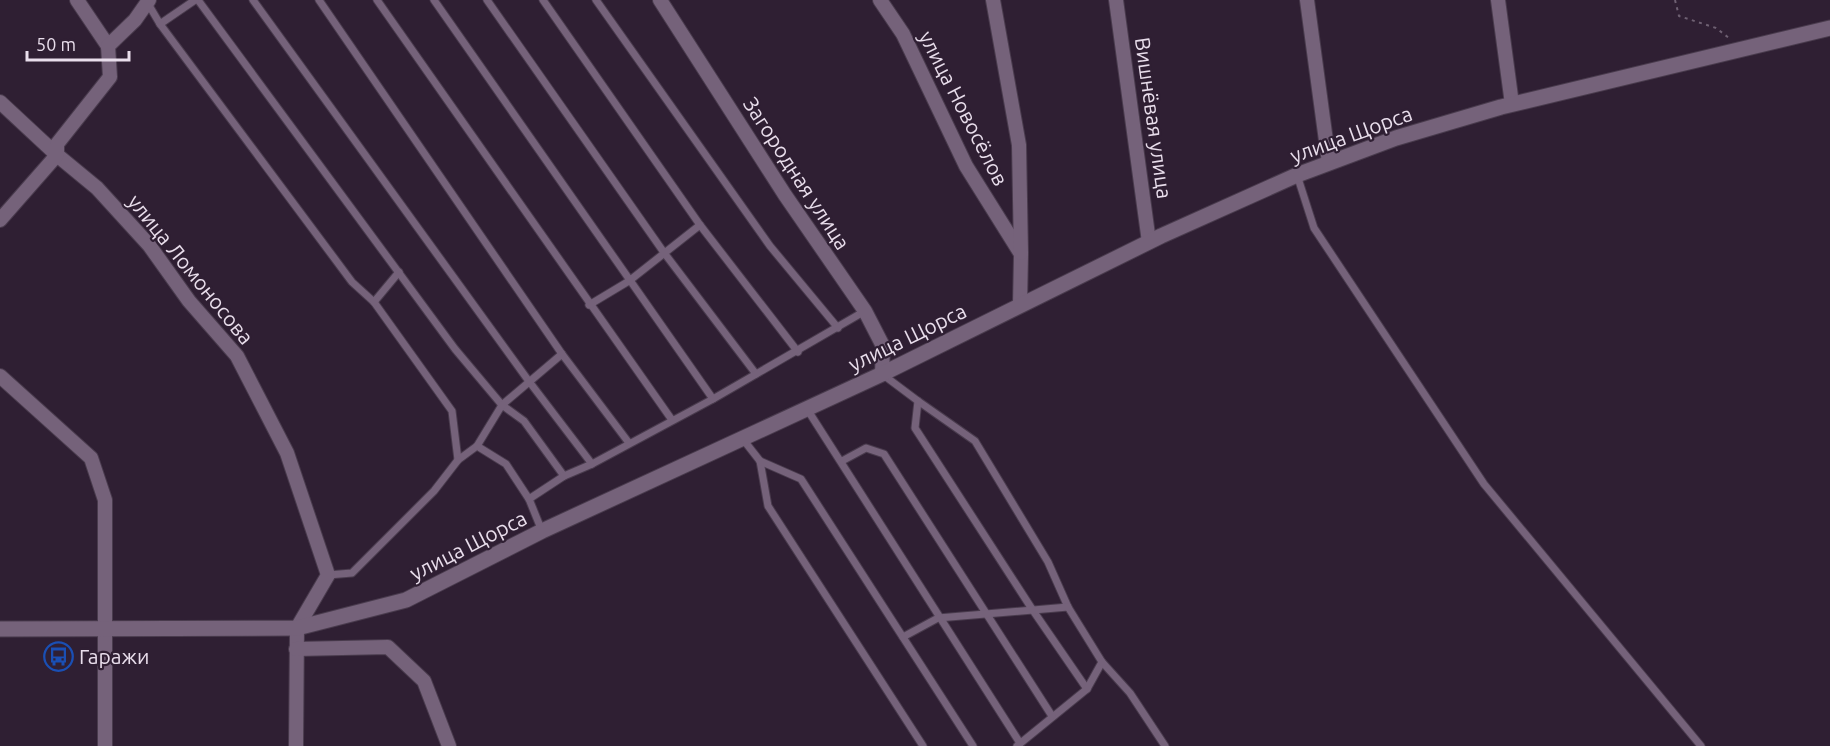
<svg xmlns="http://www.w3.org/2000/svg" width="1830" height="746" font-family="Ubuntu,sans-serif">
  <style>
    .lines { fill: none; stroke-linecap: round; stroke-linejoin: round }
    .service-casing { stroke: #493b4d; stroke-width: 9 }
    .minor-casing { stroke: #493b4d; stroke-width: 16 }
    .tertiary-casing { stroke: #493b4d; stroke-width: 17 }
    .path { stroke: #6e6072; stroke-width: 2; stroke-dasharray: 3 4.5; stroke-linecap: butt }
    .service { stroke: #75627a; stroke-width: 7 }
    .minor { stroke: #75627a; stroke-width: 14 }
    .tertiary { stroke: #75627a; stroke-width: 15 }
    .labels { text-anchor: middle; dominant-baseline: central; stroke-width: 4.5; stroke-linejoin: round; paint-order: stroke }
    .street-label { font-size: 21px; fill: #e9deec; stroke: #2f1f33 }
    .poi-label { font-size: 21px; fill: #e9deec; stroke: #2f1f33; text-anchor: start }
  </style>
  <rect width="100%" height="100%" fill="#2f1f33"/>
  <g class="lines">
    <defs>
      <g id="service">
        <path d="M198 0 455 349 502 405 524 421 564 476"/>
        <path d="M253 0 528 380 592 464"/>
        <path d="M319 0 562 354"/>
        <path d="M377 0 672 420"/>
        <path d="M434 0 713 399"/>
        <path d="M487 0 665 254 756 374"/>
        <path d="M543 0 700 225 798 352"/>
        <path d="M596 0 770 246 838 328"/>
        <path d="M147 2 160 24 352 282 374 302 452 411 458 460 477 446 506 464 529 499 542 531"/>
        <path d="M160 24 195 0"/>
        <path d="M1297 175 1314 228 1484 484 1701 746"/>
        <path d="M374 302 399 272"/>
        <path d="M589 305 629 281 700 225"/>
        <path d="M882 374 918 401 915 428 1032 609 1087 689"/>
        <path d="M918 401 975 441 1048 562 1068 607 1102 662 1087 689 1017 746"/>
        <path d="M807 409 1020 743"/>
        <path d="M742 438 760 461 768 506 923 746"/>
        <path d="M477 446 502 405 562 354 629 443"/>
        <path d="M760 461 801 479 973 746"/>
        <path d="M842 461 866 448 884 454 1052 716"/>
        <path d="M529 499 564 476 592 464 713 399 865 311"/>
        <path d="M328 575 352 573 434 491 458 460"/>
        <path d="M903 637 938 618 1068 607"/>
        <path d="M1102 662 1130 693 1165 746"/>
      </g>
      <g id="minor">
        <path d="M77 0 108 46"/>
        <path d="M660 0 785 195 865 311 883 346 882 374"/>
        <path d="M880 0 903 34 966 166 1021 254 1020 305"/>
        <path d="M993 0 1019 145 1021 253"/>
        <path d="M1116 0 1149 242"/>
        <path d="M1307 0 1329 163"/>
        <path d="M1498 0 1512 104"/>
        <path d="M0 102 57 155 97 188 149 245 189 301 237 356 287 453 328 575 297 628 296 746"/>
        <path d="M0 220 57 155V144L110 77 108 46 135 20 149 0"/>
        <path d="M0 376 91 458 105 500V746"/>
        <path d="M296 649 388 647 424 681 449 746"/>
      </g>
      <path id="tertiary" d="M0 629 297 628 406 600 542 531 882 374 1161 236 1297 175 1396 138 1501 107 1830 28"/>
    </defs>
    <use href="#service" class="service-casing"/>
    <use href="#minor" class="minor-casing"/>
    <use href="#tertiary" class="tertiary-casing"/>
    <path class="path" d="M1675 0 1679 16 1716 28 1729 38"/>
    <use href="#service" class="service"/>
    <use href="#minor" class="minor"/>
    <use href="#tertiary" class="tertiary"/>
  </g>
  <defs>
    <symbol id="bus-ring" viewBox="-11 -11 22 22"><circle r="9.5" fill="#2f1f33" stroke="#1a4fb4" stroke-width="1.5"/><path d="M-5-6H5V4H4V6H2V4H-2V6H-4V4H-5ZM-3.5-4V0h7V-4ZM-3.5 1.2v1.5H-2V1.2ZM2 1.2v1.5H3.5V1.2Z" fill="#1a4fb4"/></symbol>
  </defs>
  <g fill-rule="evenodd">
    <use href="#bus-ring" x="42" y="640" width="33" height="33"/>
  </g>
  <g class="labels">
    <g class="street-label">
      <text transform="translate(964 108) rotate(63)">улица Новосёлов</text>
      <text transform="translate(1154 118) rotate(82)">Вишнёвая улица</text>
      <text transform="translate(1351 134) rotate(-20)">улица Щорса</text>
      <text transform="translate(797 173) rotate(57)">Загородная улица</text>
      <text transform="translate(191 269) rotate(51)">улица Ломоносова</text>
      <text transform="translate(907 337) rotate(-26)">улица Щорса</text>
      <text transform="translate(468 545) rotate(-27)">улица Щорса</text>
    </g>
    <g class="poi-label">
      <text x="79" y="656">Гаражи</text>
    </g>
  </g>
  <path d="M27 51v9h102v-9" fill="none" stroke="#e9deec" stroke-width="3"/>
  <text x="36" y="51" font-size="18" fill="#e9deec" stroke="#2f1f33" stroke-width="4.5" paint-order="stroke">50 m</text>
</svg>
